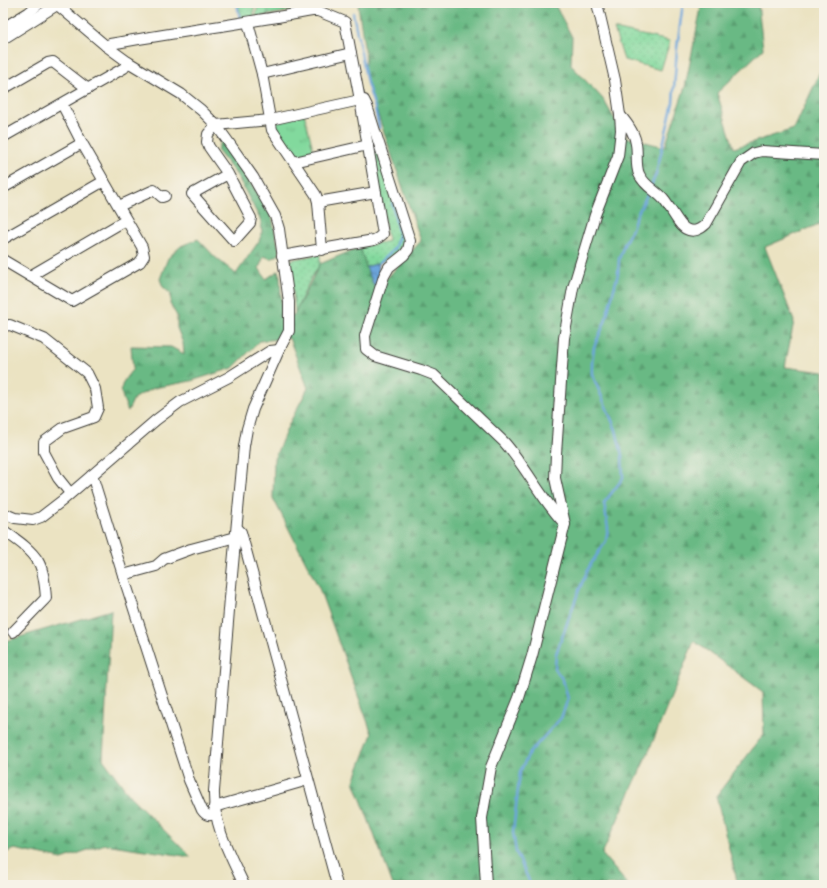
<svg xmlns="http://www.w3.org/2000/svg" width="827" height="888" font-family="'Balsamiq Sans',sans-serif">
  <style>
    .grass { fill: url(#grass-dots); stroke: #4f7a5c }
    .forest { fill: url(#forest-firs); stroke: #426a50 }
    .cemetery { fill: url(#cemetery-stones); stroke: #4f7a5c }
    .park { fill: url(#park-tufts); stroke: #4f7a5c }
    .water { fill: url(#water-waves); stroke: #44607c }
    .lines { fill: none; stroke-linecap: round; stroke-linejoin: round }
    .stream { stroke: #6ca5db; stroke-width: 2.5 }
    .minor-casing { stroke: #3b3a35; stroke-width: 12 }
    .minor { stroke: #fff; stroke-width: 10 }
  </style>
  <defs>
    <pattern id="grass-dots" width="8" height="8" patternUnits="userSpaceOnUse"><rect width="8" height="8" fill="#82d99d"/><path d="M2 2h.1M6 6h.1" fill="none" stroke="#70ba87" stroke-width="1.8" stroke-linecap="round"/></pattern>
    <pattern id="forest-firs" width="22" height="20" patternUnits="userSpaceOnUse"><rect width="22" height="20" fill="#69b984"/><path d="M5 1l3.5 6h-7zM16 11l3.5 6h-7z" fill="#5a9e71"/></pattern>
    <pattern id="cemetery-stones" width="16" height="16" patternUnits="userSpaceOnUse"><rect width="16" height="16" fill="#82d99d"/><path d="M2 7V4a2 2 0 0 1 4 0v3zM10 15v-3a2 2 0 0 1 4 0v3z" fill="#70ba87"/></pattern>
    <pattern id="park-tufts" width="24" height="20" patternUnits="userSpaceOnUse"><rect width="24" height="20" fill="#82d99d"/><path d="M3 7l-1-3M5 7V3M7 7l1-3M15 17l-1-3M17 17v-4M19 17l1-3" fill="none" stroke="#70ba87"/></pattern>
    <pattern id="water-waves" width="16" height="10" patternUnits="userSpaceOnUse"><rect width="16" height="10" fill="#6ca5db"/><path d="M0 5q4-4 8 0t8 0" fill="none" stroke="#5886b1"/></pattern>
  </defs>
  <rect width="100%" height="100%" fill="#f7f3e8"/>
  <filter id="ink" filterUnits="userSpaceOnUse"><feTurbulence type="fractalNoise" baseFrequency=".025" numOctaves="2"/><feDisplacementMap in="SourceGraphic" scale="8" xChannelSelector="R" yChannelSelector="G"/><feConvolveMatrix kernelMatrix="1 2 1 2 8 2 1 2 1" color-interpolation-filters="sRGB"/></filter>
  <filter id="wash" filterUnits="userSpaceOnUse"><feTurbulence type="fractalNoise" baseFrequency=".012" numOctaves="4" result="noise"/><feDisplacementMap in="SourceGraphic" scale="16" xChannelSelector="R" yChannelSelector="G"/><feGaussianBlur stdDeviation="0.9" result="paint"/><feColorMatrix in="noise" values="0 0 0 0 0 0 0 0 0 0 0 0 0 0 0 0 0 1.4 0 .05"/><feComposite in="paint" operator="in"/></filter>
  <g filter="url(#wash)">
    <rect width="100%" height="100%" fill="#ebe3c2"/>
    <g class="grass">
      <path d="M238 3H254V17L242 20Z"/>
      <path d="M614 29 670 41 661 70 624 60Z"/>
      <path d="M367 118 406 237C400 257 383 262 366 267L360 247 388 241Z"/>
      <path d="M320 254V264L310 280 295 312 290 260Z"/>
    </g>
    <g class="forest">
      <path d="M360 3H554L572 37 571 65 603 99 625 137 665 147 685 87 702 3H758L763 49 717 93 734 148 794 129 824 64V222L765 247 794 321 785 367 824 372V885H738L716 796 764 734 763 692 694 641 649 751 602 854 628 885H393L354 781 372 734 319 588 273 498 274 459 289 424 308 388 289 338 260 341 233 368 191 381 154 388 134 398 128 411C119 390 118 386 133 369L131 346 171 347 184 354 183 343 177 328V316L170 304 171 294 163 287 160 279 168 258 181 246 198 239 215 257 236 274 259 241 262 233 261 221 238 177 217 150 222 140 271 213 280 254 271 259 264 256 259 268 266 279 278 271 280 276 282 316 294 315 320 264 360 247 366 267 377 289 421 241 367 83 364 67 366 59 358 5Z"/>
      <path d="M111 610 103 759 130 796 191 857 105 844 62 859 14 849 3 854V643L6 641Z"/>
    </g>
    <path class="cemetery" d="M258 3H319L314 8 310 4 308 8 256 17Z"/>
    <path class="park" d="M304 113 314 153 299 157 294 155 274 125 278 120Z"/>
    <path class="water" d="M379 263 378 285 374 286 366 267Z"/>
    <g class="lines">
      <g class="stream">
        <path d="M237 3 240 20"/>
        <path d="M353 13 367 83 375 108 379 128"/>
        <path d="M651 186 656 174 673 103 677 48 683 3"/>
        <path d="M379 263 394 249 399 236 392 202"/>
        <path d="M531 885 516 852 513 832 520 772 529 753 561 718 568 699 563 680 555 669 556 654 579 590 589 567 606 541 608 528 604 503 623 478 622 455 616 430 592 374V362L594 347 605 322 618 274 619 259 625 242 632 229 635 219 649 191"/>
      </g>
    </g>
  </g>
  <g filter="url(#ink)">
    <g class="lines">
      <defs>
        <g id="minor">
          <path d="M55 3 106 46 128 62 181 94 201 110 216 125 227 140 253 177 275 216 279 229 289 302V331L279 350 253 409 247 429 244 446 231 586 214 791C213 825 230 855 244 885"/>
          <path d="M248 23 262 74 272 130 316 195 318 202 322 250"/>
          <path d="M3 28 28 13 40 3"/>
          <path d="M3 39 57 5"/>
          <path d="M106 46 110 44C177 32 245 23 312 11H318L345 22 360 100 383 234 378 238 374 240 282 256"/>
          <path d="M262 74 351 53"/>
          <path d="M3 89 48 63 53 62 88 89"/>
          <path d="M620 115C627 123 635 133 636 144 638 154 635 165 639 174 644 186 657 191 664 200 670 207 679 226 686 229 693 233 701 229 706 224L741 162 754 153 762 151 824 155"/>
          <path d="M3 137 124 68 128 62"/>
          <path d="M294 162 368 145"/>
          <path d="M228 174 192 194 234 241 250 223 251 218 228 174 209 147 207 142 208 134 216 125 270 120 360 100H364L367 106 410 241 408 250 404 255 389 267 384 276 365 336 366 349 375 356 421 370 434 375 504 442C527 468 541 499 565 524"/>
          <path d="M3 188 82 143"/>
          <path d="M318 202 376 192"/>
          <path d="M119 206 154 190 162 197 165 196"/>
          <path d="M3 239 104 181"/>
          <path d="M3 260 72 301 140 262 144 256 142 247 82 143 62 104"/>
          <path d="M30 276 126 220"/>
          <path d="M3 326 10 325 44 339 87 373 95 389 98 408 94 417 63 428 44 442V452L58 478 70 493"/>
          <path d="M92 475 123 575 189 780 202 810C206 816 209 816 215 814"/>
          <path d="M3 513 15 518 33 520 41 517 63 500 156 420 180 402 229 377 270 351 279 350"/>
          <path d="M237 528 241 532 337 885"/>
          <path d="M3 530C15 539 30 548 38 561 44 571 45 586 46 598L13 632"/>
          <path d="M123 575 156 566 164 559 191 549 236 537"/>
          <path d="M214 807 308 780"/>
          <path d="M486 885 482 818 491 767 519 698 532 656 565 524 555 478 556 454 564 338 573 288 595 215 618 156 621 130 620 115 615 80 597 3"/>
        </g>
      </defs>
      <use href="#minor" class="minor-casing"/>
      <use href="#minor" class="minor"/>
    </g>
  </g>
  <rect width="827" height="888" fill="none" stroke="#f7f3e8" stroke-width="16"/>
</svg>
